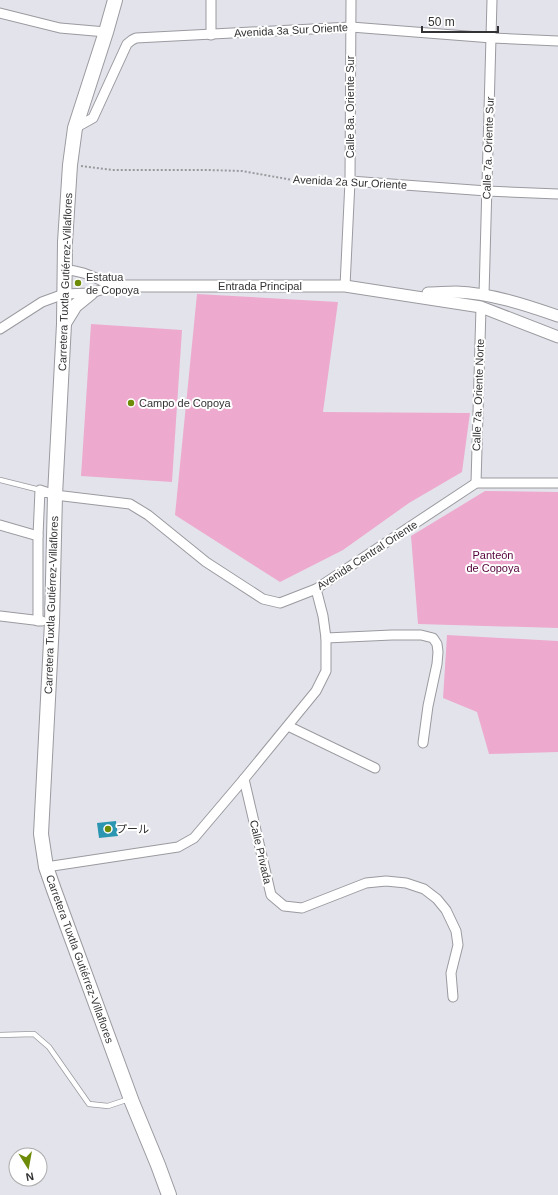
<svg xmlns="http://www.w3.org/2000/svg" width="558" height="1195" font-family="Helvetica,'Noto Sans JP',sans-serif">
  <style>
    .green { fill: #edaace }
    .water { fill: #2b96b1 }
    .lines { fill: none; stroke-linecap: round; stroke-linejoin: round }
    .service-casing { stroke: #9a9aa0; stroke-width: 6 }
    .minor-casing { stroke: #9a9aa0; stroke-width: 11 }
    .tertiary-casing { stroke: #9a9aa0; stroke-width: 13 }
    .secondary-casing { stroke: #9a9aa0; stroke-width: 15 }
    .primary-casing { stroke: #9a9aa0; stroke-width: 16 }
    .path { stroke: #999a9f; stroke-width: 2; stroke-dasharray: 2 2; stroke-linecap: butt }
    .service { stroke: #fff; stroke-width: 4.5 }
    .minor { stroke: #fff; stroke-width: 9 }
    .tertiary { stroke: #fff; stroke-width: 11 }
    .secondary { stroke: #fff; stroke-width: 13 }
    .primary { stroke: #fff; stroke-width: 14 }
    .poi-dot { fill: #6e8b08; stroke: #fff; stroke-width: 1.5 }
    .labels { text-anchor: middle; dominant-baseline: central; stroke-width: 4; stroke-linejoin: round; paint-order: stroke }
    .street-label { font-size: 11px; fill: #333335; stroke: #fff }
    .poi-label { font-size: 11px; fill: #333335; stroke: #fff; text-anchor: start }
    .park-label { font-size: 11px; fill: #56023b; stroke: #fff }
  </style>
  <rect width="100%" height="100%" fill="#e3e4eb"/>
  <g class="green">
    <path d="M197 294 338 302 323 412 470 413 462 472 409 503 343 550 280 582 175 515Z"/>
    <path d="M91 324 182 330 172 482 81 476Z"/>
    <path d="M485 491 558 492V628L418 624 411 536Z"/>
    <path d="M447 635 558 641V752L489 754 477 712 443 698Z"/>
  </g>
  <path class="water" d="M116 821 118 836 99 838 97 823Z"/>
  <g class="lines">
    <defs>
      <g id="service">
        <path d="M0 480 40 490"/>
        <path d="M0 1035 34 1034 49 1047 89 1104 108 1106 129 1099"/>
      </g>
      <g id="minor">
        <path d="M211 0V35"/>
        <path d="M0 13 60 28 106 32"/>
        <path d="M75 128 93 118 127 44 132 40 136 38 351 27 492 38 558 41"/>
        <path d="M350 181 487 191 558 194"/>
        <path d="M64 270C84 270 96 279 114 286"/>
        <path d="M345 286 350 181 351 0"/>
        <path d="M484 295 492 0"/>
        <path d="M0 329 42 302 64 294 91 293 114 286"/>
        <path d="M476 483 481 307"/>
        <path d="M0 525 38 536"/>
        <path d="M0 616 42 621"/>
        <path d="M38 621V536L40 490 55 495 130 504 148 515 206 562 263 599 280 603 316 589 476 483H558"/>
        <path d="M326 638 392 635H421L433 638 437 644 438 652 437 664 428 706 423 743"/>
        <path d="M288 726 375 768"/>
        <path d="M244 779 271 895 284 906 302 908 366 883 386 881 406 883 424 889 437 899 446 910 456 931 458 945 451 973 453 997"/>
        <path d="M46 867 178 847 194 838 244 779 316 691 326 671V638L323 616 316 589"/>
      </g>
      <g id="tertiary">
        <path d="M114 286H345L481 307 558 337"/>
        <path d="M428 293C437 293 446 292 456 292 490 293 526 305 558 316"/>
      </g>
      <path id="secondary" d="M64 324 75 306 91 293"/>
      <path id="primary" d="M115 0 106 32 75 128 70 165 65 242 64 324 55 495 52 622 41 834 46 867 54 890 132 1102 158 1165 169 1195"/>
    </defs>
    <use href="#service" class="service-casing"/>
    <use href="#minor" class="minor-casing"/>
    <use href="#tertiary" class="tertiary-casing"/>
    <use href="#secondary" class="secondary-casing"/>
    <use href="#primary" class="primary-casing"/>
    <path class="path" d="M81 166 112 170H208L242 171 304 182 341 181"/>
    <use href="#service" class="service"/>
    <use href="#minor" class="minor"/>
    <use href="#tertiary" class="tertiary"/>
    <use href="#secondary" class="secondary"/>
    <use href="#primary" class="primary"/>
  </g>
  <g class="poi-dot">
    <circle cx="78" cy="283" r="4"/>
    <circle cx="131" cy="403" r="4"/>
    <circle cx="108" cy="829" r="4"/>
  </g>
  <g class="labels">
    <g class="street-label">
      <text transform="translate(291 30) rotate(-3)">Avenida 3a Sur Oriente</text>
      <text transform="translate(350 107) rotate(-90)">Calle 8a. Oriente Sur</text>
      <text transform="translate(488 148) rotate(-88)">Calle 7a. Oriente Sur</text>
      <text transform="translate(350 182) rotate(3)">Avenida 2a Sur Oriente</text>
      <text transform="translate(65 282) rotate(-88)">Carretera Tuxtla Gutiérrez-Villaflores</text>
      <text x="260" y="286">Entrada Principal</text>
      <text transform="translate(478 395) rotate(-88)">Calle 7a. Oriente Norte</text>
      <text transform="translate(367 555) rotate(-33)">Avenida Central Oriente</text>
      <text transform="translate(51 605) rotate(-88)">Carretera Tuxtla Gutiérrez-Villaflores</text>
      <text transform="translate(261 852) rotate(77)">Calle Privada</text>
      <text transform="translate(80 959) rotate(70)">Carretera Tuxtla Gutiérrez-Villaflores</text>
    </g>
    <g class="poi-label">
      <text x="86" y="277">Estatua<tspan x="86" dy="13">de Copoya</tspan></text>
      <text x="139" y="403">Campo de Copoya</text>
      <text x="116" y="829">プール</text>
    </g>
    <g class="park-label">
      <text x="493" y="555">Panteón<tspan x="493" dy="13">de Copoya</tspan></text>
    </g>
  </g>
  <g transform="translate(28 1167) rotate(169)"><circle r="19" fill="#ffffff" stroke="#adadae"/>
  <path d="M0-3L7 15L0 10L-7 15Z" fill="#6e8b08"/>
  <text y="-6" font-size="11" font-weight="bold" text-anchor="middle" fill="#333335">N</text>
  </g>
  <path d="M422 26v6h76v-6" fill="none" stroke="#333335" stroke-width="2"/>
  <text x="428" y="26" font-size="12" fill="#333335" stroke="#ffffff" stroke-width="3" paint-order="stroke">50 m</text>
</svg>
